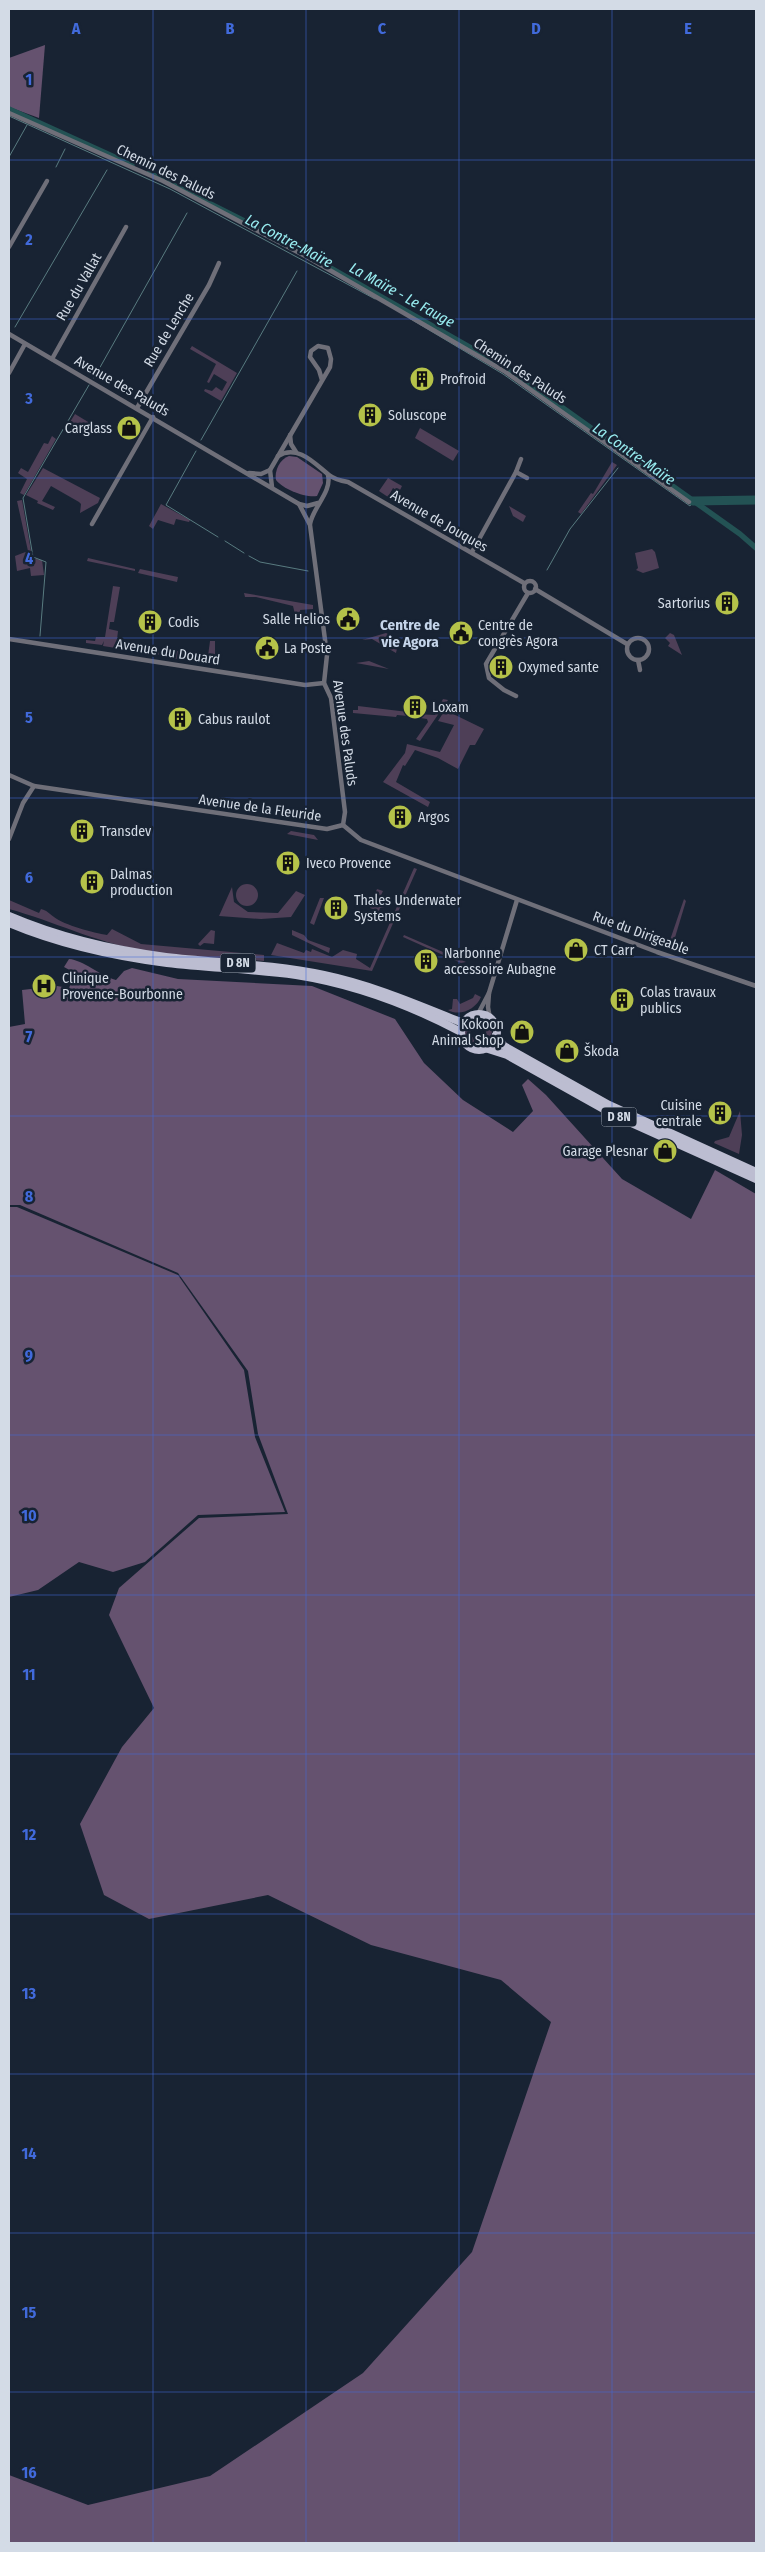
<svg xmlns="http://www.w3.org/2000/svg" width="765" height="2552" font-family="'Fira Sans Condensed',sans-serif">
  <style>
    .green { fill: #4e3f57 }
    .forest { fill: #65526f }
    .lines { fill: none; stroke-linecap: round; stroke-linejoin: round }
    .stream { stroke: #587b80; stroke-width: 1 }
    .canal { stroke: #235254; stroke-width: 5.5 }
    .river { stroke: #235254; stroke-width: 9 }
    .minor { stroke: #6f6f79; stroke-width: 4.5 }
    .primary { stroke: #bcbdd1; stroke-width: 8 }
    .grid { fill: none; stroke: #416adb; stroke-width: 1; stroke-opacity: 0.55 }
    .labels { text-anchor: middle; dominant-baseline: central; stroke-width: 5; stroke-linejoin: round; paint-order: stroke }
    .shield { fill: #182333; stroke: #9ba4b0; stroke-width: 1 }
    .shield-label { font-size: 12px; font-weight: bold; fill: #d3dbe6 }
    .street-label { font-size: 14px; fill: #d3dbe6; stroke: #182333 }
    .poi-label { font-size: 14px; fill: #d3dbe6; stroke: #182333; text-anchor: start }
    .water-label { font-size: 15px; font-style: italic; fill: #98ecf0; stroke: #182333 }
    .neighbourhood-label { font-size: 15px; font-weight: bold; fill: #c5d5ea; stroke: #182333 }
    .grid-label { font-size: 16px; text-anchor: middle; font-weight: bold; fill: #416adb; stroke: #182333; stroke-width: 5; stroke-linejoin: round; paint-order: stroke }
  </style>
  <rect width="100%" height="100%" fill="#182333"/>
  <g class="green">
    <path d="M192 346 237 373 221 401 204 391 205 389 212 391 216 387 222 391 227 382 214 374 209 383 207 382 216 364 190 349Z"/>
    <path d="M75 414 98 428 93 434 70 422Z"/>
    <path d="M420 428 459 451 453 461 415 438Z"/>
    <path d="M52 436 56 439 24 495 20 493 27 479 18 473 21 468 28 472 44 443 48 444Z"/>
    <path d="M612 462 617 465 581 514 578 512 591 493 593 494Z"/>
    <path d="M43 468 100 498 98 503 80 513 81 504 79 502 51 486 42 501 55 507 53 510 37 503 38 501 26 495Z"/>
    <path d="M388 478 402 486 399 492 393 488 388 497 379 491Z"/>
    <path d="M22 500 31 551 28 552 31 558 42 560 44 575 31 576 30 568 17 571 15 556 28 551 17 501Z"/>
    <path d="M161 504 190 520 189 522 176 519 174 525 158 520 153 529 149 526Z"/>
    <path d="M509 506 526 516 523 522 513 516Z"/>
    <path d="M652 549 655 552 659 568 643 573 636 570 638 568 635 553Z"/>
    <path d="M88 558 135 569V571L87 561Z"/>
    <path d="M140 569 178 577 177 582 138 573Z"/>
    <path d="M113 586 120 587 114 622H110L109 629 118 631 116 648 103 646 104 641 102 645 86 643V640L95 641 96 637H105Z"/>
    <path d="M244 593 313 605V609L300 610 303 626 297 622 293 606 256 597H245Z"/>
    <path d="M386 633 399 640 396 653 372 639 362 640Z"/>
    <path d="M670 633 674 635 682 655 668 646 670 643 665 638Z"/>
    <path d="M210 641H215V665L207 664Z"/>
    <path d="M132 646 159 651V655L131 650Z"/>
    <path d="M173 651H180L186 656 199 658V662L170 658Z"/>
    <path d="M369 661 389 669 356 663Z"/>
    <path d="M443 699 448 700 420 741 416 739 428 722 427 719 414 717 415 714 435 715Z"/>
    <path d="M358 706 408 712V716L397 715 396 717 353 713V710H358Z"/>
    <path d="M445 710 484 729 475 745H470L458 769 438 758 415 750 405 766 403 765 396 782 430 802 428 807 383 782 405 753 407 744 440 752 454 725 438 721Z"/>
    <path d="M291 831 314 835 318 840 287 834Z"/>
    <path d="M414 868 417 869 372 971 271 955 277 943 304 953 306 950 311 952 312 949 332 957 343 950 357 954 356 959 370 968Z"/>
    <circle cx="247" cy="895" r="11"/>
    <path d="M232 887 234 902 248 912 278 913 296 891 305 895 291 917 261 919 219 916Z"/>
    <path d="M377 889 383 891 377 904 384 907 380 908 379 911 370 908Z"/>
    <path d="M320 898H324L314 925 310 923Z"/>
    <path d="M684 899 686 901 673 944 669 943Z"/>
    <path d="M9 900 39 913 41 909C48 911 48 913 54 917 64 925 94 933 107 935L112 929 141 944 264 955V961C224 958 181 957 141 950 95 942 53 921 9 909Z"/>
    <path d="M211 930 215 931 214 944 204 943 200 946 198 944Z"/>
    <path d="M292 930 304 935 308 940 330 948 329 953 292 935Z"/>
    <path d="M404 935 466 962 461 963 403 937Z"/>
    <path d="M475 994 481 997C476 1009 460 1017 448 1010L452 1009 453 999H457L460 1004 473 998Z"/>
    <path d="M476 1018 487 1021 492 1032 490 1038 483 1044 486 1032 483 1025 475 1024 470 1029 472 1037 481 1039 478 1045 467 1040 464 1034 467 1023Z"/>
    <path d="M740 1111 742 1135 739 1154 714 1143 715 1141 729 1137Z"/>
  </g>
  <g class="forest">
    <path d="M45 45 39 118 9 107V58Z"/>
    <path d="M289 456 297 457 322 474 323 483 317 496C305 498 283 489 276 480 274 471 280 459 289 456Z"/>
    <path d="M69 959C83 960 99 975 116 980L124 971 132 968 178 979 312 986 395 1019 424 1063 463 1100 513 1132 533 1111 522 1085 528 1079 546 1095 622 1179 691 1219 715 1170 756 1194V2543H9V2475L88 2505 210 2476 363 2373 472 2252 551 2022 501 1980 371 1945 268 1895 149 1919 104 1895 80 1824 122 1747 154 1708 109 1615 119 1588 199 1518 288 1514 258 1434 248 1371 178 1273 20 1205H9V1027L25 1024 22 990 57 986 69 988 75 973 64 967Z"/>
    <path d="M9 1207H17L178 1275 244 1370 255 1437 285 1512 198 1515 145 1562 113 1572 79 1562 38 1590 9 1597Z"/>
  </g>
  <g class="lines">
    <g class="stream">
      <path d="M9 116 170 189 375 299"/>
      <path d="M9 157 27 125"/>
      <path d="M56 167 65 149"/>
      <path d="M409 318 503 374 690 506 693 501"/>
      <path d="M15 327 107 170"/>
      <path d="M94 378 187 213"/>
      <path d="M201 440 297 271"/>
      <path d="M196 451 166 505 218 537"/>
      <path d="M225 541 244 553"/>
      <path d="M249 556 260 562 308 571"/>
      <path d="M547 570 570 529 618 468"/>
      <path d="M40 636 46 562 33 557 23 498 89 385"/>
    </g>
    <g class="canal">
      <path d="M9 109 132 165"/>
      <path d="M149 173 278 238 478 352 518 376 740 534 756 548"/>
    </g>
    <path class="river" d="M693 501 756 500"/>
    <g class="minor">
      <path d="M9 113 163 181 307 257 504 371 689 502"/>
      <path d="M9 247 47 181"/>
      <path d="M9 334 299 504 307 506 318 503"/>
      <path d="M52 359 126 227"/>
      <path d="M9 373 25 344"/>
      <path d="M137 408 209 285 219 263"/>
      <path d="M290 435 291 444 296 452"/>
      <path d="M278 456C298 444 315 464 329 475 334 479 342 481 348 482L524 583"/>
      <path d="M516 472 527 478"/>
      <path d="M249 473 261 474 270 470"/>
      <path d="M272 487 270 470 330 367 331 359 328 348 318 346 311 351 310 357 319 370 322 380"/>
      <path d="M299 504 310 525 327 655 324 683 331 698 345 812 343 825"/>
      <path d="M92 524 153 417"/>
      <path d="M310 524C313 507 332 492 328 475"/>
      <path d="M472 552 516 472 521 459"/>
      <circle cx="530" cy="587" r="6"/>
      <path d="M535 589 627 644"/>
      <circle cx="638" cy="649" r="11"/>
      <path d="M9 639 305 685 324 683"/>
      <path d="M638 660 640 670"/>
      <path d="M516 696 504 690 489 678 486 664 528 593"/>
      <path d="M9 775 34 786"/>
      <path d="M343 825 361 840 657 952 756 986"/>
      <path d="M9 839 23 803 34 786 327 829 343 825"/>
      <path d="M489 993 517 900"/>
      <path d="M478 1014 489 993 488 1007 490 1019"/>
    </g>
    <g class="primary">
      <path d="M9 916C58 937 113 950 166 957 218 963 272 964 324 975 372 985 418 1005 463 1023"/>
      <path d="M9 923C59 944 113 956 167 963 210 968 253 969 296 975 353 984 410 1005 461 1032"/>
      <circle cx="479" cy="1032" r="18"/>
      <path d="M496 1035 504 1046 609 1105 756 1172"/>
      <path d="M485 1048 507 1055 616 1116 756 1179"/>
    </g>
  </g>
  <path class="grid" d="M153 9V2543M306 9V2543M459 9V2543M612 9V2543M9 160H756M9 319H756M9 478H756M9 638H756M9 798H756M9 957H756M9 1116H756M9 1276H756M9 1435H756M9 1595H756M9 1754H756M9 1914H756M9 2074H756M9 2233H756M9 2392H756"/>
  <defs>
    <symbol id="building-disc" viewBox="-11 -11 22 22"><circle r="9.5" fill="#b5c249" stroke="#182333"/><path d="M-4-6H4V6H1V3H-1V6H-4ZM-2.5-4.3h1.7v1.8h-1.7ZM.8-4.3h1.7v1.8H.8ZM-2.5-1h1.7V.8h-1.7ZM.8-1h1.7V.8H.8Z" fill="#111"/></symbol>
    <symbol id="shop-disc" viewBox="-11 -11 22 22"><circle r="9.5" fill="#b5c249" stroke="#182333"/><path d="M-5-2.5h2.3a2.7 3.5 0 0 1 5.4 0H5L5.5 6h-11ZM-1.5-2.5h3a1.5 2.3 0 0 0-3 0Z" fill="#111"/></symbol>
    <symbol id="civic-disc" viewBox="-11 -11 22 22"><circle r="9.5" fill="#b5c249" stroke="#182333"/><path d="M-.6-6.5H3V-4.5H.6V-3L4-1V1h2V6H-6V1h2V-1L-.6-3ZM-1.2 2.5V6h2.4V2.5Z" fill="#111"/></symbol>
    <symbol id="hospital-disc" viewBox="-11 -11 22 22"><circle r="9.5" fill="#b5c249" stroke="#182333"/><path d="M-5-5h3v3.5h4V-5h3V5h-3V1.5h-4V5h-3Z" fill="#111"/></symbol>
  </defs>
  <g fill-rule="evenodd">
    <use href="#building-disc" x="408" y="365" width="28" height="28"/>
    <use href="#building-disc" x="356" y="401" width="28" height="28"/>
    <use href="#shop-disc" x="115" y="414" width="28" height="28"/>
    <use href="#building-disc" x="713" y="589" width="28" height="28"/>
    <use href="#civic-disc" x="334" y="605" width="28" height="28"/>
    <use href="#building-disc" x="136" y="608" width="28" height="28"/>
    <use href="#civic-disc" x="447" y="619" width="28" height="28"/>
    <use href="#civic-disc" x="253" y="634" width="28" height="28"/>
    <use href="#building-disc" x="487" y="653" width="28" height="28"/>
    <use href="#building-disc" x="401" y="693" width="28" height="28"/>
    <use href="#building-disc" x="166" y="705" width="28" height="28"/>
    <use href="#building-disc" x="386" y="803" width="28" height="28"/>
    <use href="#building-disc" x="68" y="817" width="28" height="28"/>
    <use href="#building-disc" x="274" y="849" width="28" height="28"/>
    <use href="#building-disc" x="78" y="868" width="28" height="28"/>
    <use href="#building-disc" x="322" y="894" width="28" height="28"/>
    <use href="#shop-disc" x="562" y="936" width="28" height="28"/>
    <use href="#building-disc" x="412" y="947" width="28" height="28"/>
    <use href="#hospital-disc" x="30" y="972" width="28" height="28"/>
    <use href="#building-disc" x="608" y="986" width="28" height="28"/>
    <use href="#shop-disc" x="508" y="1018" width="28" height="28"/>
    <use href="#shop-disc" x="553" y="1037" width="28" height="28"/>
    <use href="#building-disc" x="706" y="1099" width="28" height="28"/>
    <use href="#shop-disc" x="651" y="1137" width="28" height="28"/>
  </g>
  <g class="labels">
    <g class="shield">
      <rect x="220.5" y="953.5" width="35" height="19" rx="4"/>
      <rect x="601.5" y="1107.5" width="35" height="19" rx="4"/>
    </g>
    <g class="shield-label">
      <text x="238" y="963">D 8N</text>
      <text x="619" y="1117">D 8N</text>
    </g>
    <g class="street-label">
      <text transform="translate(166 172) rotate(26)">Chemin des Paluds</text>
      <text transform="translate(79 287) rotate(-60)">Rue du Vallat</text>
      <text transform="translate(169 330) rotate(-59)">Rue de Lenche</text>
      <text transform="translate(520 371) rotate(33)">Chemin des Paluds</text>
      <text transform="translate(122 386) rotate(30)">Avenue des Paluds</text>
      <text transform="translate(439 521) rotate(30)">Avenue de Jouques</text>
      <text transform="translate(168 652) rotate(9)">Avenue du Douard</text>
      <text transform="translate(345 733) rotate(82)">Avenue des Paluds</text>
      <text transform="translate(260 808) rotate(8)">Avenue de la Fleuride</text>
      <text transform="translate(641 933) rotate(20)">Rue du Dirigeable</text>
    </g>
    <g class="poi-label">
      <text x="440" y="379">Profroid</text>
      <text x="388" y="415">Soluscope</text>
      <text x="112" y="428" text-anchor="end">Carglass</text>
      <text x="710" y="603" text-anchor="end">Sartorius</text>
      <text x="330" y="619" text-anchor="end">Salle Helios</text>
      <text x="168" y="622">Codis</text>
      <text x="478" y="625">Centre de<tspan x="478" dy="16">congrès Agora</tspan></text>
      <text x="284" y="648">La Poste</text>
      <text x="518" y="667">Oxymed sante</text>
      <text x="432" y="707">Loxam</text>
      <text x="198" y="719">Cabus raulot</text>
      <text x="418" y="817">Argos</text>
      <text x="100" y="831">Transdev</text>
      <text x="306" y="863">Iveco Provence</text>
      <text x="110" y="874">Dalmas<tspan x="110" dy="16">production</tspan></text>
      <text x="354" y="900">Thales Underwater<tspan x="354" dy="16">Systems</tspan></text>
      <text x="594" y="950">CT Carr</text>
      <text x="444" y="953">Narbonne<tspan x="444" dy="16">accessoire Aubagne</tspan></text>
      <text x="62" y="978">Clinique<tspan x="62" dy="16">Provence-Bourbonne</tspan></text>
      <text x="640" y="992">Colas travaux<tspan x="640" dy="16">publics</tspan></text>
      <text x="504" y="1024" text-anchor="end">Kokoon<tspan x="504" dy="16">Animal Shop</tspan></text>
      <text x="584" y="1051">Škoda</text>
      <text x="702" y="1105" text-anchor="end">Cuisine<tspan x="702" dy="16">centrale</tspan></text>
      <text x="648" y="1151" text-anchor="end">Garage Plesnar</text>
    </g>
    <g class="water-label">
      <text transform="translate(289 241) rotate(28)">La Contre-Maïre</text>
      <text transform="translate(402 295) rotate(29)">La Maïre - Le Fauge</text>
      <text transform="translate(634 454) rotate(35)">La Contre-Maïre</text>
    </g>
    <g class="neighbourhood-label">
      <text x="410" y="625">Centre de<tspan x="410" dy="17">vie Agora</tspan></text>
    </g>
  </g>
  <g class="grid-label">
    <text x="76" y="34">A</text>
    <text x="230" y="34">B</text>
    <text x="382" y="34">C</text>
    <text x="536" y="34">D</text>
    <text x="688" y="34">E</text>
    <text x="29" y="85">1</text>
    <text x="29" y="245">2</text>
    <text x="29" y="404">3</text>
    <text x="29" y="564">4</text>
    <text x="29" y="723">5</text>
    <text x="29" y="883">6</text>
    <text x="29" y="1042">7</text>
    <text x="29" y="1202">8</text>
    <text x="29" y="1361">9</text>
    <text x="29" y="1521">10</text>
    <text x="29" y="1680">11</text>
    <text x="29" y="1840">12</text>
    <text x="29" y="1999">13</text>
    <text x="29" y="2159">14</text>
    <text x="29" y="2318">15</text>
    <text x="29" y="2478">16</text>
  </g>
  <rect width="765" height="2552" fill="none" stroke="#d3dbe6" stroke-width="20"/>
</svg>
